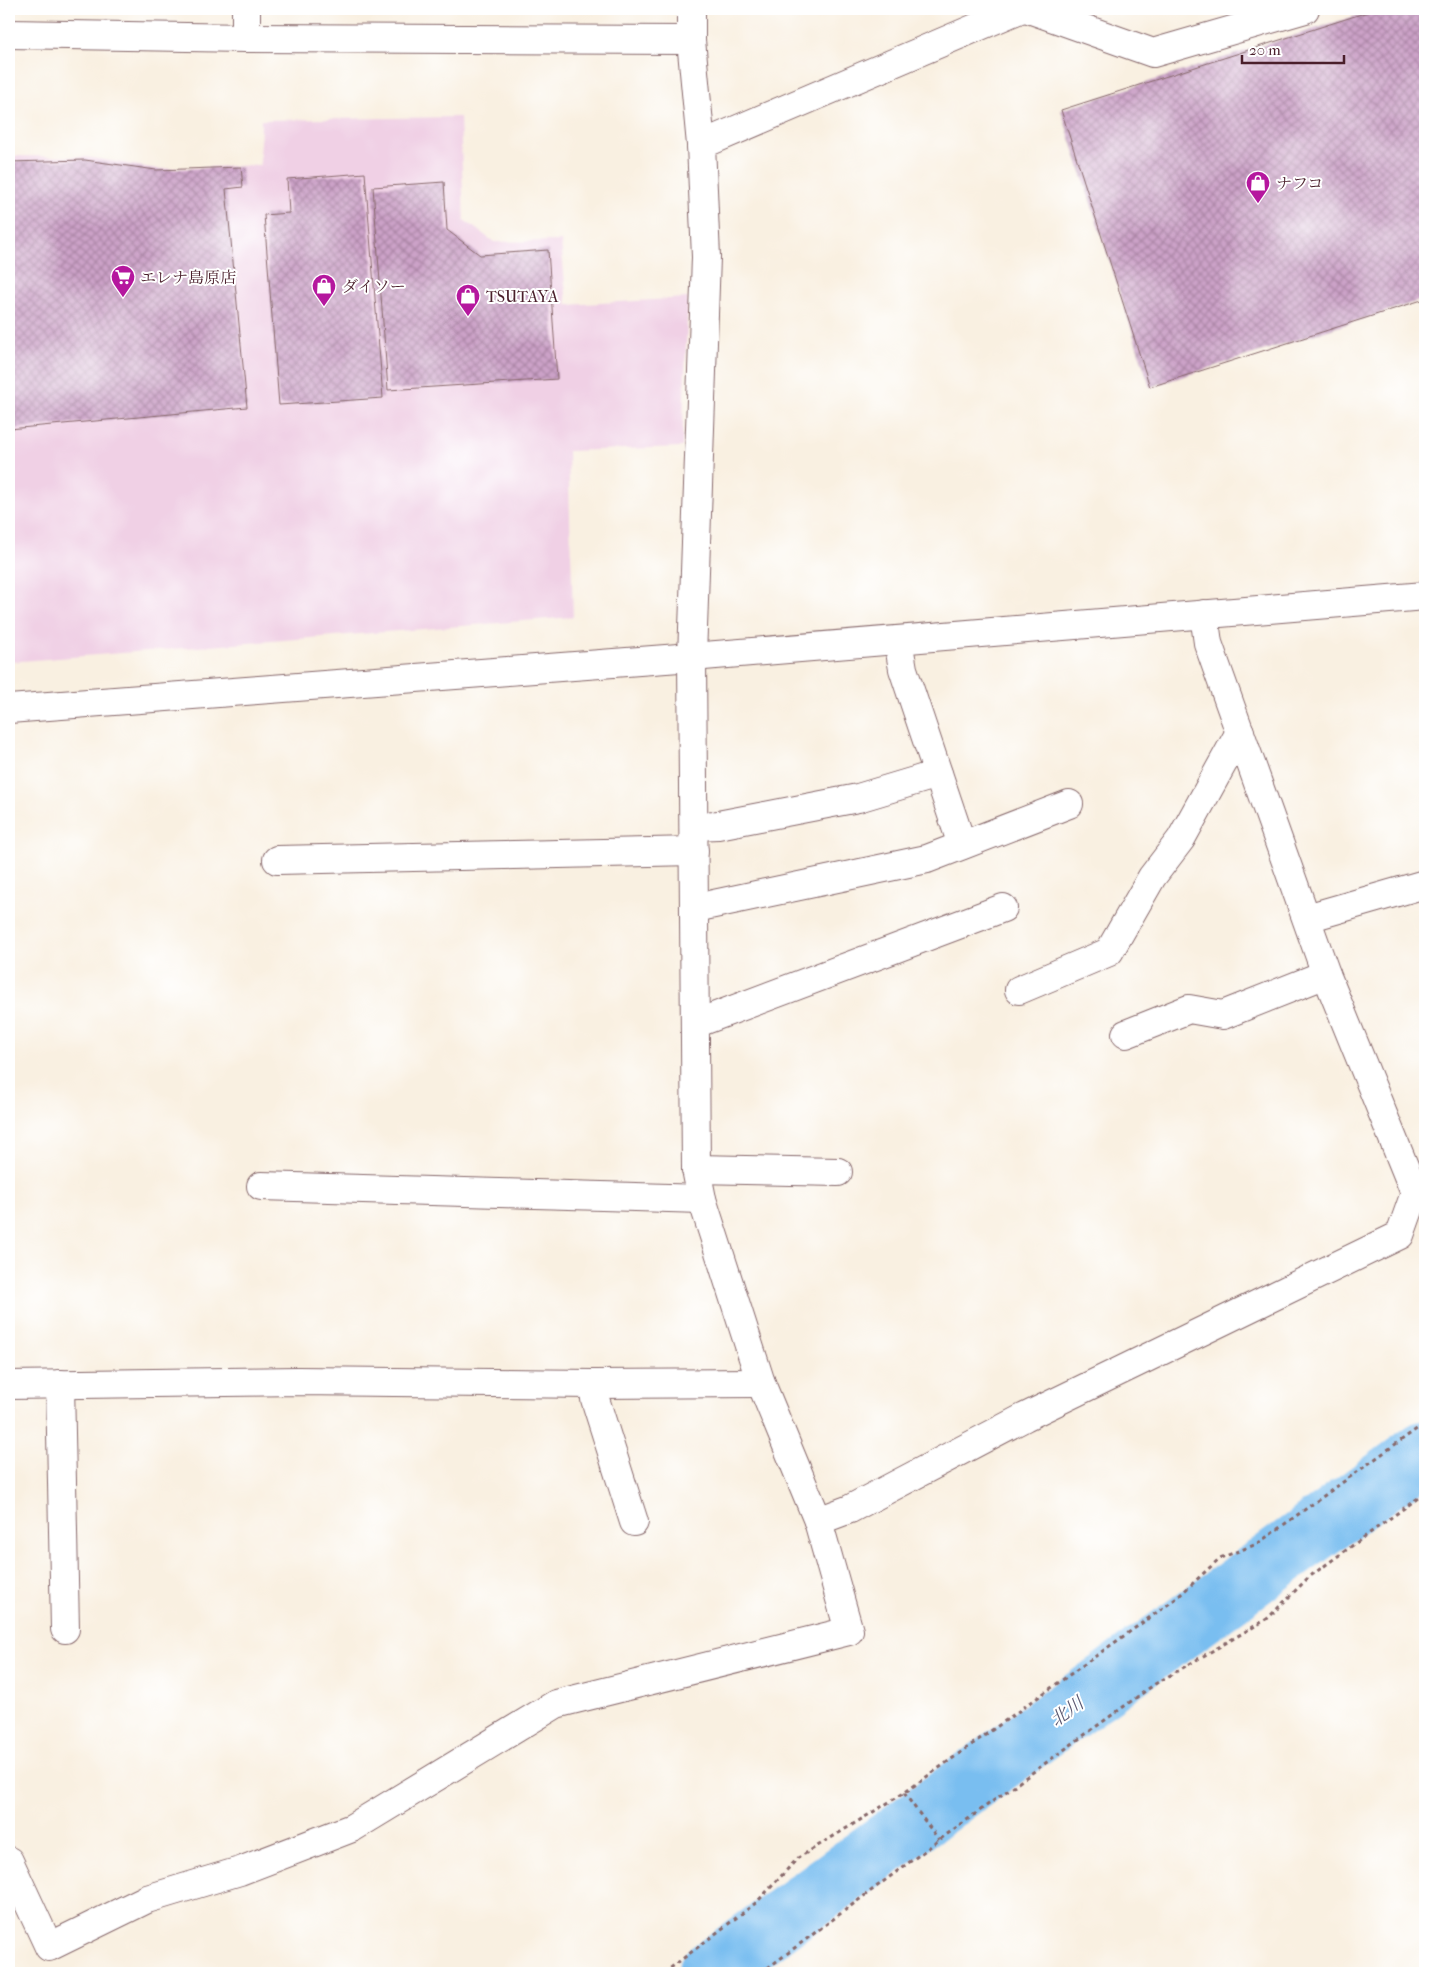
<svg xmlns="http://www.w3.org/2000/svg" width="1434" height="1982" font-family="'IM FELL French Canon','Noto Serif JP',serif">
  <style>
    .built { fill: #f0d0e5 }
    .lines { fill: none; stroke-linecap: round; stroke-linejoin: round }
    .river { stroke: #79bef0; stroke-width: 61 }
    .building { fill: url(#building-cross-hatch) }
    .minor-casing { stroke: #87686b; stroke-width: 30 }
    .tertiary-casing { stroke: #87686b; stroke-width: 30 }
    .path { stroke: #87686b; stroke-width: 3; stroke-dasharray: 4 4; stroke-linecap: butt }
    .minor { stroke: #fff; stroke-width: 28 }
    .tertiary { stroke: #fff; stroke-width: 28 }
    .labels { text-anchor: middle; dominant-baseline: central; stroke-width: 4; stroke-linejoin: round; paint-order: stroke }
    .poi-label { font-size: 16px; fill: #4a1f2b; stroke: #fff; text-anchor: start }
    .water-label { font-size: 18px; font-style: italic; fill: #5a5770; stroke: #fff }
  </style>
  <defs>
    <pattern id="building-cross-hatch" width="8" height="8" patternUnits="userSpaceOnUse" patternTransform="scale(1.25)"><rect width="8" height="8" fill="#cca2c8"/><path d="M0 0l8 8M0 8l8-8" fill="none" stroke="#a883a3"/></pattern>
  </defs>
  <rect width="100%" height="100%" fill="#fff"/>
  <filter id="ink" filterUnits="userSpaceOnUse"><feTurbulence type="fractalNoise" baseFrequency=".02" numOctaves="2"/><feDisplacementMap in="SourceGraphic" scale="10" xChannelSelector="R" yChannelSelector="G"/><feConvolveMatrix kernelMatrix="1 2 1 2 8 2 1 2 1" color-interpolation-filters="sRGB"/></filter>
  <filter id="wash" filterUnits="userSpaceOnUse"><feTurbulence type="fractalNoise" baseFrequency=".0096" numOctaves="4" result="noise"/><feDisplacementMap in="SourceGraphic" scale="20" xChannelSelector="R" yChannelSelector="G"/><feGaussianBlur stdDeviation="1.12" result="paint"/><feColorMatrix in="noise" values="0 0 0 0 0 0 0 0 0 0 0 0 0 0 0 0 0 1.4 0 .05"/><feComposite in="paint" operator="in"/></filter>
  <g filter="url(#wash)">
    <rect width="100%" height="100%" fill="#f9f0e1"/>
    <path class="built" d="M460 117 464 220 494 242 561 241 567 305 688 298 682 447 568 451 573 617 9 662V156L86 157 158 169 260 165 261 120Z"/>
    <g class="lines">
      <path class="river" d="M708 1973 1425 1451"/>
    </g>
    <g id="blocks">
      <g class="building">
        <path d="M1377 9H1425V299L1150 387 1061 110Z"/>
        <path d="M85 160 156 170 241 167 243 187 226 189 247 407 9 429V162Z"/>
        <path d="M365 173 383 398 279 405 264 215 289 213 287 179Z"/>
        <path d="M444 182 447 230 480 255 548 250 557 379 388 390 373 187Z"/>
      </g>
    </g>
  </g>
  <g filter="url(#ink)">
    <use href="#blocks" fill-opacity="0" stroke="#87686b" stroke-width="1"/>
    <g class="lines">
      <defs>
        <g id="minor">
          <path d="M246 9V38"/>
          <path d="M1029 9 1153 53 1305 9"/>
          <path d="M9 34 246 38 691 40"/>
          <path d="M701 145 1020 9"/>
          <path d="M898 640 903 669 962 845"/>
          <path d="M694 826 718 825 858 798 938 774"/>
          <path d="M277 860 694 851"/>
          <path d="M695 908 927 859 1069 804"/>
          <path d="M1307 918 1425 884"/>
          <path d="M1019 990 1109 952 1152 877 1181 839 1240 732"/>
          <path d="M695 1024 1003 908"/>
          <path d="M1126 1034 1189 1009 1223 1015 1326 974"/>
          <path d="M696 1169 838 1172"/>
          <path d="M261 1186 702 1199"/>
          <path d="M60 1384 65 1629"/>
          <path d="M593 1384 595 1399 634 1522"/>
          <path d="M9 1385 297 1381 593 1384 761 1383"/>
          <path d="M818 1521 850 1509 1025 1417 1400 1235 1415 1193 1326 974 1208 643 1204 614"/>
          <path d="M9 1861 49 1947 147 1899 240 1871 352 1828 556 1704 849 1631 818 1521 761 1383 702 1199 696 1169 692 657 706 257 701 145 691 40V9"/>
        </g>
        <path id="tertiary" d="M9 709 692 657 1425 596"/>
      </defs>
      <use href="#minor" class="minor-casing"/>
      <use href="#tertiary" class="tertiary-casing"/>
      <g class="path">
        <path d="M904 1793 939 1840"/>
        <path d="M664 1973 757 1902 798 1858 904 1793 1177 1598 1220 1558 1257 1544 1425 1423"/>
        <path d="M761 1973 939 1840 1155 1684 1267 1619 1309 1577 1425 1493"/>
      </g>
      <use href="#minor" class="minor"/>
      <use href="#tertiary" class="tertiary"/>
    </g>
  </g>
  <defs>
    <symbol id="shop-pin" viewBox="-11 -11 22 30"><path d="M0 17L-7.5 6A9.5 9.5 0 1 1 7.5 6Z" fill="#b5179e" stroke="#fff"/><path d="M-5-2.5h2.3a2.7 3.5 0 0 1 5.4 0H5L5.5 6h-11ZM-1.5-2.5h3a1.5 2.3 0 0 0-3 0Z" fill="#fff"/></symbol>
    <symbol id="supermarket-pin" viewBox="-11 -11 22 30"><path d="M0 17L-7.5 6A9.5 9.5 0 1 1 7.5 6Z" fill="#b5179e" stroke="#fff"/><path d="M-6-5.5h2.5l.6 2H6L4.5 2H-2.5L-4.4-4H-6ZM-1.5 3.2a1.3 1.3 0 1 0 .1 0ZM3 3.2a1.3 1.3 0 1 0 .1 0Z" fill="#fff"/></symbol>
  </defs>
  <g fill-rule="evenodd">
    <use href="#shop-pin" x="1244" y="169" width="28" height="38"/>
    <use href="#supermarket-pin" x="109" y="263" width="28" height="38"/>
    <use href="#shop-pin" x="310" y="272" width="28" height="38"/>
    <use href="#shop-pin" x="454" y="282" width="28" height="38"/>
  </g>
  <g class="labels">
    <g class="poi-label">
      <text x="1276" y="183">ナフコ</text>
      <text x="140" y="277">エレナ島原店</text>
      <text x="342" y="286">ダイソー</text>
      <text x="486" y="296">TSUTAYA</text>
    </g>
    <g class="water-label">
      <text transform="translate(1067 1712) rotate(-36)">北川</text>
    </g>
  </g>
  <rect width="1434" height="1982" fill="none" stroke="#fff" stroke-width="30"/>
  <path d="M1242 55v8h102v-8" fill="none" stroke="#4a1f2b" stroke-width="2.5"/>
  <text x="1249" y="55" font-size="15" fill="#4a1f2b" stroke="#ffffff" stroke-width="4" paint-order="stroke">20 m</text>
</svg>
